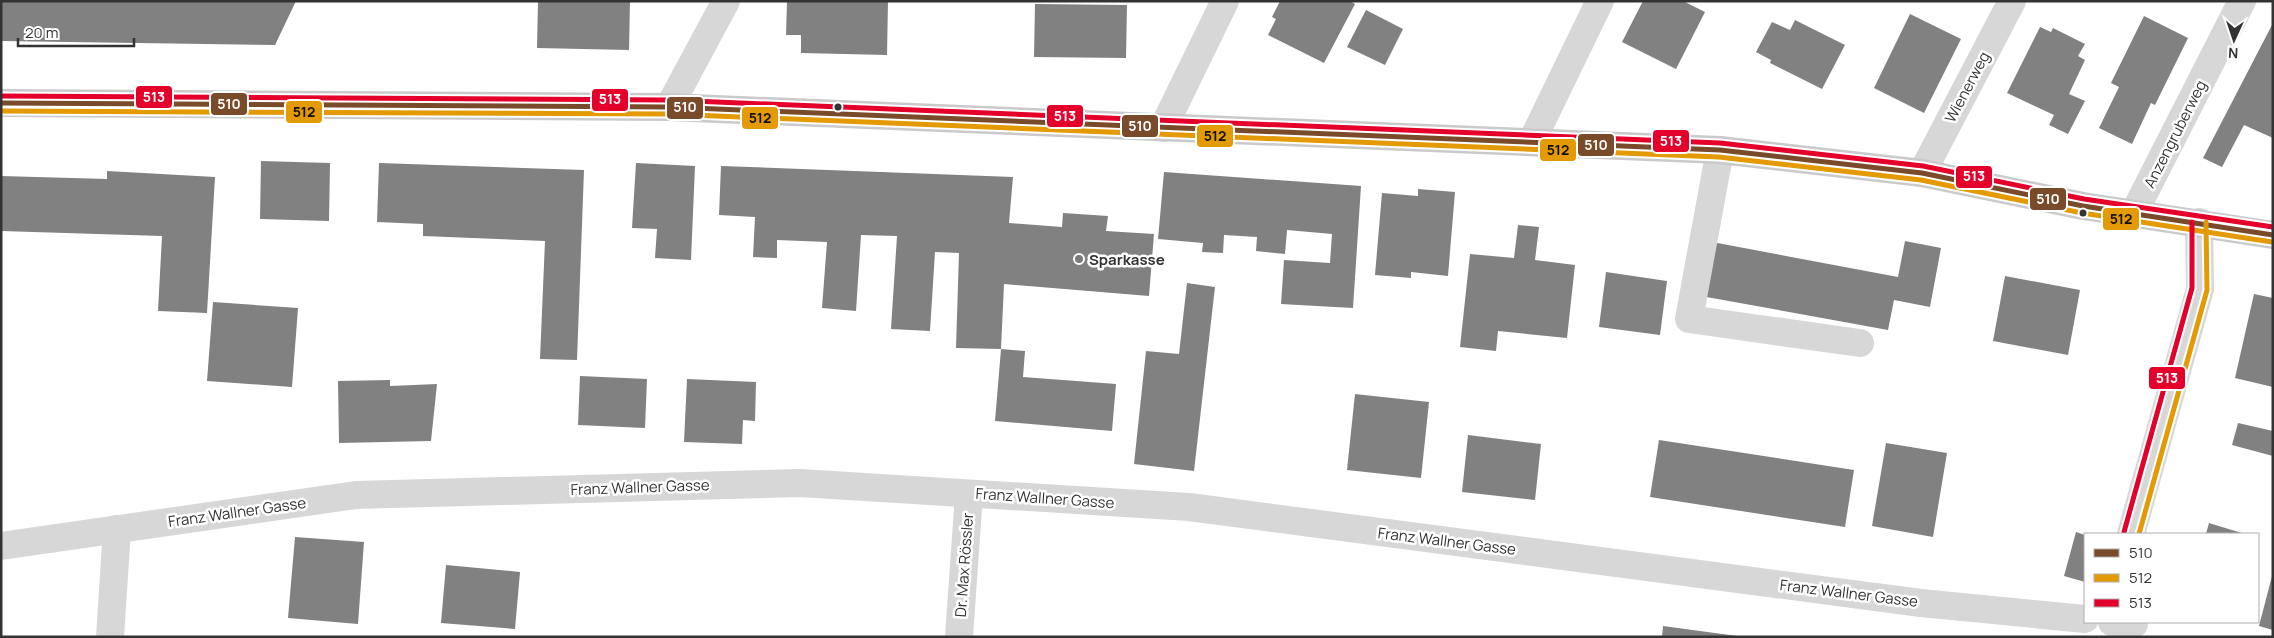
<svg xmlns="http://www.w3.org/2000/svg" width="2274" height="638" font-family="Manrope,sans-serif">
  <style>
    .building { fill: #818181 }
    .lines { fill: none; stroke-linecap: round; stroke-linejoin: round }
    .minor { stroke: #d7d7d7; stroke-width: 28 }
    .major { stroke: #cacaca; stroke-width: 28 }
    .bus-1-casing { stroke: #fff; stroke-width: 9 }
    .bus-2-casing { stroke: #fff; stroke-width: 9 }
    .bus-3-casing { stroke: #fff; stroke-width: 9 }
    .bus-1 { stroke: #7a4b2a; stroke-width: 5 }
    .bus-2 { stroke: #e39a05; stroke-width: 5 }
    .bus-3 { stroke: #e4002b; stroke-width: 5 }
    .bus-dot { fill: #333; stroke: #fff; stroke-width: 2 }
    .poi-dot { fill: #7a7a7a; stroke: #fff; stroke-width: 2 }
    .labels { text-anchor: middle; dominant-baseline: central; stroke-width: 5; stroke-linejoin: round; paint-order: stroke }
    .street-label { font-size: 15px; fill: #333; stroke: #fff }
    .poi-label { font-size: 15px; font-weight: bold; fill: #333; stroke: #fff; text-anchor: start }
    .line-badge { stroke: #fff; stroke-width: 2 }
    .badge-label { font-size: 14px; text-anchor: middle; font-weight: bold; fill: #fff }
    .pale-badge-label { font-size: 14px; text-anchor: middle; font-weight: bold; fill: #111 }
  </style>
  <rect width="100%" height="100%" fill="#fff"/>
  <g class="building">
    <path d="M1 1H296L275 45 1 41Z"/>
    <path d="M538 1H630L629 50 537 48Z"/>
    <path d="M787 1H888L887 55 801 53V35H786Z"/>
    <path d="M1280 1H1350L1355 4 1324 63 1268 35 1276 19 1272 17Z"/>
    <path d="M1643 1H1683L1705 12 1676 69 1622 42Z"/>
    <path d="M1035 4 1127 5 1126 58 1034 57Z"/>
    <path d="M1366 10 1403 29 1385 65 1347 47Z"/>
    <path d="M1910 14 1961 39 1924 113 1874 88Z"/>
    <path d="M2144 16 2188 38 2155 105 2151 103 2132 144 2099 128 2119 87 2111 83Z"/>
    <path d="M1795 20 1845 45 1822 89 1770 63 1771 60 1756 52 1772 22 1790 30Z"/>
    <path d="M2273 23V138L2244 125 2222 167 2203 158Z"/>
    <path d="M2040 27 2051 32 2053 28 2085 44 2078 56 2085 60 2069 94 2085 101 2068 134 2049 125 2054 115 2007 93Z"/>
    <path d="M261 161 330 163 329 221 260 219Z"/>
    <path d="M379 163 584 170 577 360 540 359 545 241 423 236V224L377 222Z"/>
    <path d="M636 163 695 166 691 260 655 258 657 229 632 228Z"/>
    <path d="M721 166 1013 177 1009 223 1062 227 1063 213 1108 216 1106 231 1154 234 1149 296 1004 284 1001 349 956 348 959 253 935 252 930 331 891 329 897 236 861 235 856 311 822 308 827 242 777 240V258L753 257 755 217 719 215Z"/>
    <path d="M107 171 215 177 207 313 158 311 162 236 1 231V176L107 179Z"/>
    <path d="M1164 172 1361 186 1353 308 1281 304 1284 260 1330 263 1332 234 1287 230 1285 254 1256 251 1257 237 1224 235 1223 253 1202 252 1203 243 1158 239Z"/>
    <path d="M1418 189 1455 192 1448 276 1411 272V278L1375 275 1382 193 1418 196Z"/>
    <path d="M1518 225 1539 227 1535 260 1575 265 1567 338 1498 331 1496 351 1460 347 1470 254 1514 258Z"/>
    <path d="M1905 241 1941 248 1930 307 1894 300 1888 330 1701 296 1712 242 1898 277Z"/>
    <path d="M1606 272 1667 281 1660 335 1599 327Z"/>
    <path d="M2005 276 2080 290 2068 355 1993 341Z"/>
    <path d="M1187 283 1215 287 1194 471 1134 464 1146 351 1179 354Z"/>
    <path d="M2254 294 2273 298V387L2235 378Z"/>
    <path d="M213 302 298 308 292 387 207 381Z"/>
    <path d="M1001 349 1025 351 1023 377 1116 384 1112 431 995 421Z"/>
    <path d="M580 376 647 379 645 428 578 425Z"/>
    <path d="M687 379 756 382 755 421 743 420 742 444 684 442Z"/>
    <path d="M390 380V386L437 384 431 441 339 443 338 381Z"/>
    <path d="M1355 394 1429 402 1421 478 1347 470Z"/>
    <path d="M2238 423 2273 431V456L2232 445Z"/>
    <path d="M1468 435 1541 444 1535 500 1462 492Z"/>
    <path d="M1659 440 1854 470 1845 527 1650 497Z"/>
    <path d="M1886 443 1947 453 1933 537 1872 526Z"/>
    <path d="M2209 523 2245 534H2206Z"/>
    <path d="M2076 532 2085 535V582L2064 576Z"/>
    <path d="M295 537 364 542 358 624 288 618Z"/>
    <path d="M446 565 520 572 515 629 441 623Z"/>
    <path d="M2272 576H2273V630L2259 626Z"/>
    <path d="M1663 626 1737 636V637H1662Z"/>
  </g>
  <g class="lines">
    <g class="minor">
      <path d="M669 107 726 1"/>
      <path d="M1163 128 1225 1"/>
      <path d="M1532 141 1600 1"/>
      <path d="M1720 150 1689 319 1860 343"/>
      <path d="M1922 173 2012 1"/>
      <path d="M2134 213 2242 1"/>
      <path d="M2131 534 2200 289 2199 222"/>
      <path d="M1 546 356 495 800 483 1189 507 1921 603 2085 619"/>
      <path d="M2112 622 2134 624"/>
      <path d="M110 637 117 529"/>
      <path d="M959 637 969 494"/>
    </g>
    <path class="major" d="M1 103 669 107 1720 150 1922 173 2083 206 2273 235"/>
    <defs>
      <path id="bus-1" d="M1 103 669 107 1720 150 1922 173 2083 206 2273 235"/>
      <g id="bus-2">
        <path d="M1 111 669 114 1719 157 1921 180 2082 213 2272 242"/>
        <path d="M2139 534 2207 290 2206 222"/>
      </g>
      <g id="bus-3">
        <path d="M1 96 669 100 1720 143 1923 166 2084 199 2273 227"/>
        <path d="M2124 532 2192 288V222"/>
      </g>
    </defs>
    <use href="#bus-1" class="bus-1-casing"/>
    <use href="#bus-2" class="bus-2-casing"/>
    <use href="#bus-3" class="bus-3-casing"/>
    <use href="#bus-1" class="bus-1"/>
    <use href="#bus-2" class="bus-2"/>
    <use href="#bus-3" class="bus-3"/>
  </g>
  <g class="bus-dot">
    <circle cx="838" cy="107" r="4.5"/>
    <circle cx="2083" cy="213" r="4.5"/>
  </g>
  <circle class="poi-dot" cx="1079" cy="259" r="5"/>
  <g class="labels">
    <g class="street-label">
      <text transform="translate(1967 87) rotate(-62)">Wienerweg</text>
      <text transform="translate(2175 134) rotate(-63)">Anzengruberweg</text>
      <text transform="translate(640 487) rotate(-2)">Franz Wallner Gasse</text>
      <text transform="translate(1045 498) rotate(4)">Franz Wallner Gasse</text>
      <text transform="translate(237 512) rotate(-8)">Franz Wallner Gasse</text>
      <text transform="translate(1447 541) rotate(7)">Franz Wallner Gasse</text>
      <text transform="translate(964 565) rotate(-86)">Dr. Max Rössler</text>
      <text transform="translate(1849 593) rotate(7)">Franz Wallner Gasse</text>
    </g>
    <g class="poi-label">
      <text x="1089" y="259">Sparkasse</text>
    </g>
  </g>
  <g class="line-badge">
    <rect x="135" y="85" width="38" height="24" rx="5" fill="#e4002b"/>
    <rect x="591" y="88" width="38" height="24" rx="5" fill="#e4002b"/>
    <rect x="210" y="92" width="38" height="24" rx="5" fill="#7a4b2a"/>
    <rect x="666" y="96" width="38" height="24" rx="5" fill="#7a4b2a"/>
    <rect x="285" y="100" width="38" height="24" rx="5" fill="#e39a05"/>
    <rect x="1046" y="104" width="38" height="24" rx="5" fill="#e4002b"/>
    <rect x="741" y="106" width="38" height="24" rx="5" fill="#e39a05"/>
    <rect x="1121" y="114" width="38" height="24" rx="5" fill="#7a4b2a"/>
    <rect x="1196" y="124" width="38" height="24" rx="5" fill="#e39a05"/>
    <rect x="1652" y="129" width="38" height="24" rx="5" fill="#e4002b"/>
    <rect x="1577" y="133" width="38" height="24" rx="5" fill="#7a4b2a"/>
    <rect x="1539" y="138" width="38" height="24" rx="5" fill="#e39a05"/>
    <rect x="1955" y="165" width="38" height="24" rx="5" fill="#e4002b"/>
    <rect x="2029" y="187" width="38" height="24" rx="5" fill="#7a4b2a"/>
    <rect x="2102" y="207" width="38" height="24" rx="5" fill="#e39a05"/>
    <rect x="2148" y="366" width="38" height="24" rx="5" fill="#e4002b"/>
  </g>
  <g class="badge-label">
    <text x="154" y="102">513</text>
    <text x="610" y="104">513</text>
    <text x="229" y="109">510</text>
    <text x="685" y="112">510</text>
    <text x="1065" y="121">513</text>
    <text x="1140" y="131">510</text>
    <text x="1671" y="146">513</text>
    <text x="1596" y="150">510</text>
    <text x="1974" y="181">513</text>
    <text x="2048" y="204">510</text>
    <text x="2167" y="383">513</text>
  </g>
  <g class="pale-badge-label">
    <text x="304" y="117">512</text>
    <text x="760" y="123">512</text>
    <text x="1215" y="141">512</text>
    <text x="1558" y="155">512</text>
    <text x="2121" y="224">512</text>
  </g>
  <rect width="2274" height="638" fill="none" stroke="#333333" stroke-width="5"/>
  <rect x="2084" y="533" width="175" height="90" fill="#ffffff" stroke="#adadad"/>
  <rect x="2094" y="549" width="25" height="8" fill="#7a4b2a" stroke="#adadad"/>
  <text x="2129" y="558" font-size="15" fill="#333333">510</text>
  <rect x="2094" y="574" width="25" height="8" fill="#e39a05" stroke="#adadad"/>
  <text x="2129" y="583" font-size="15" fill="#333333">512</text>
  <rect x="2094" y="599" width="25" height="8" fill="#e4002b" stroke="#adadad"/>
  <text x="2129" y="608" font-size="15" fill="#333333">513</text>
  <g transform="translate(2234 40) rotate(183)" stroke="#ffffff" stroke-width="4" paint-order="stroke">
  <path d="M0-4L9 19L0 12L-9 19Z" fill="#333333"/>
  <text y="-8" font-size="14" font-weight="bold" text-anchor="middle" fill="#333333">N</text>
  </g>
  <path d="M18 38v8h116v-8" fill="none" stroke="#333333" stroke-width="2.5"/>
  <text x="25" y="38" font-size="15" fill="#333333" stroke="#ffffff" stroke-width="4" paint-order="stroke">20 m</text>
</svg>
